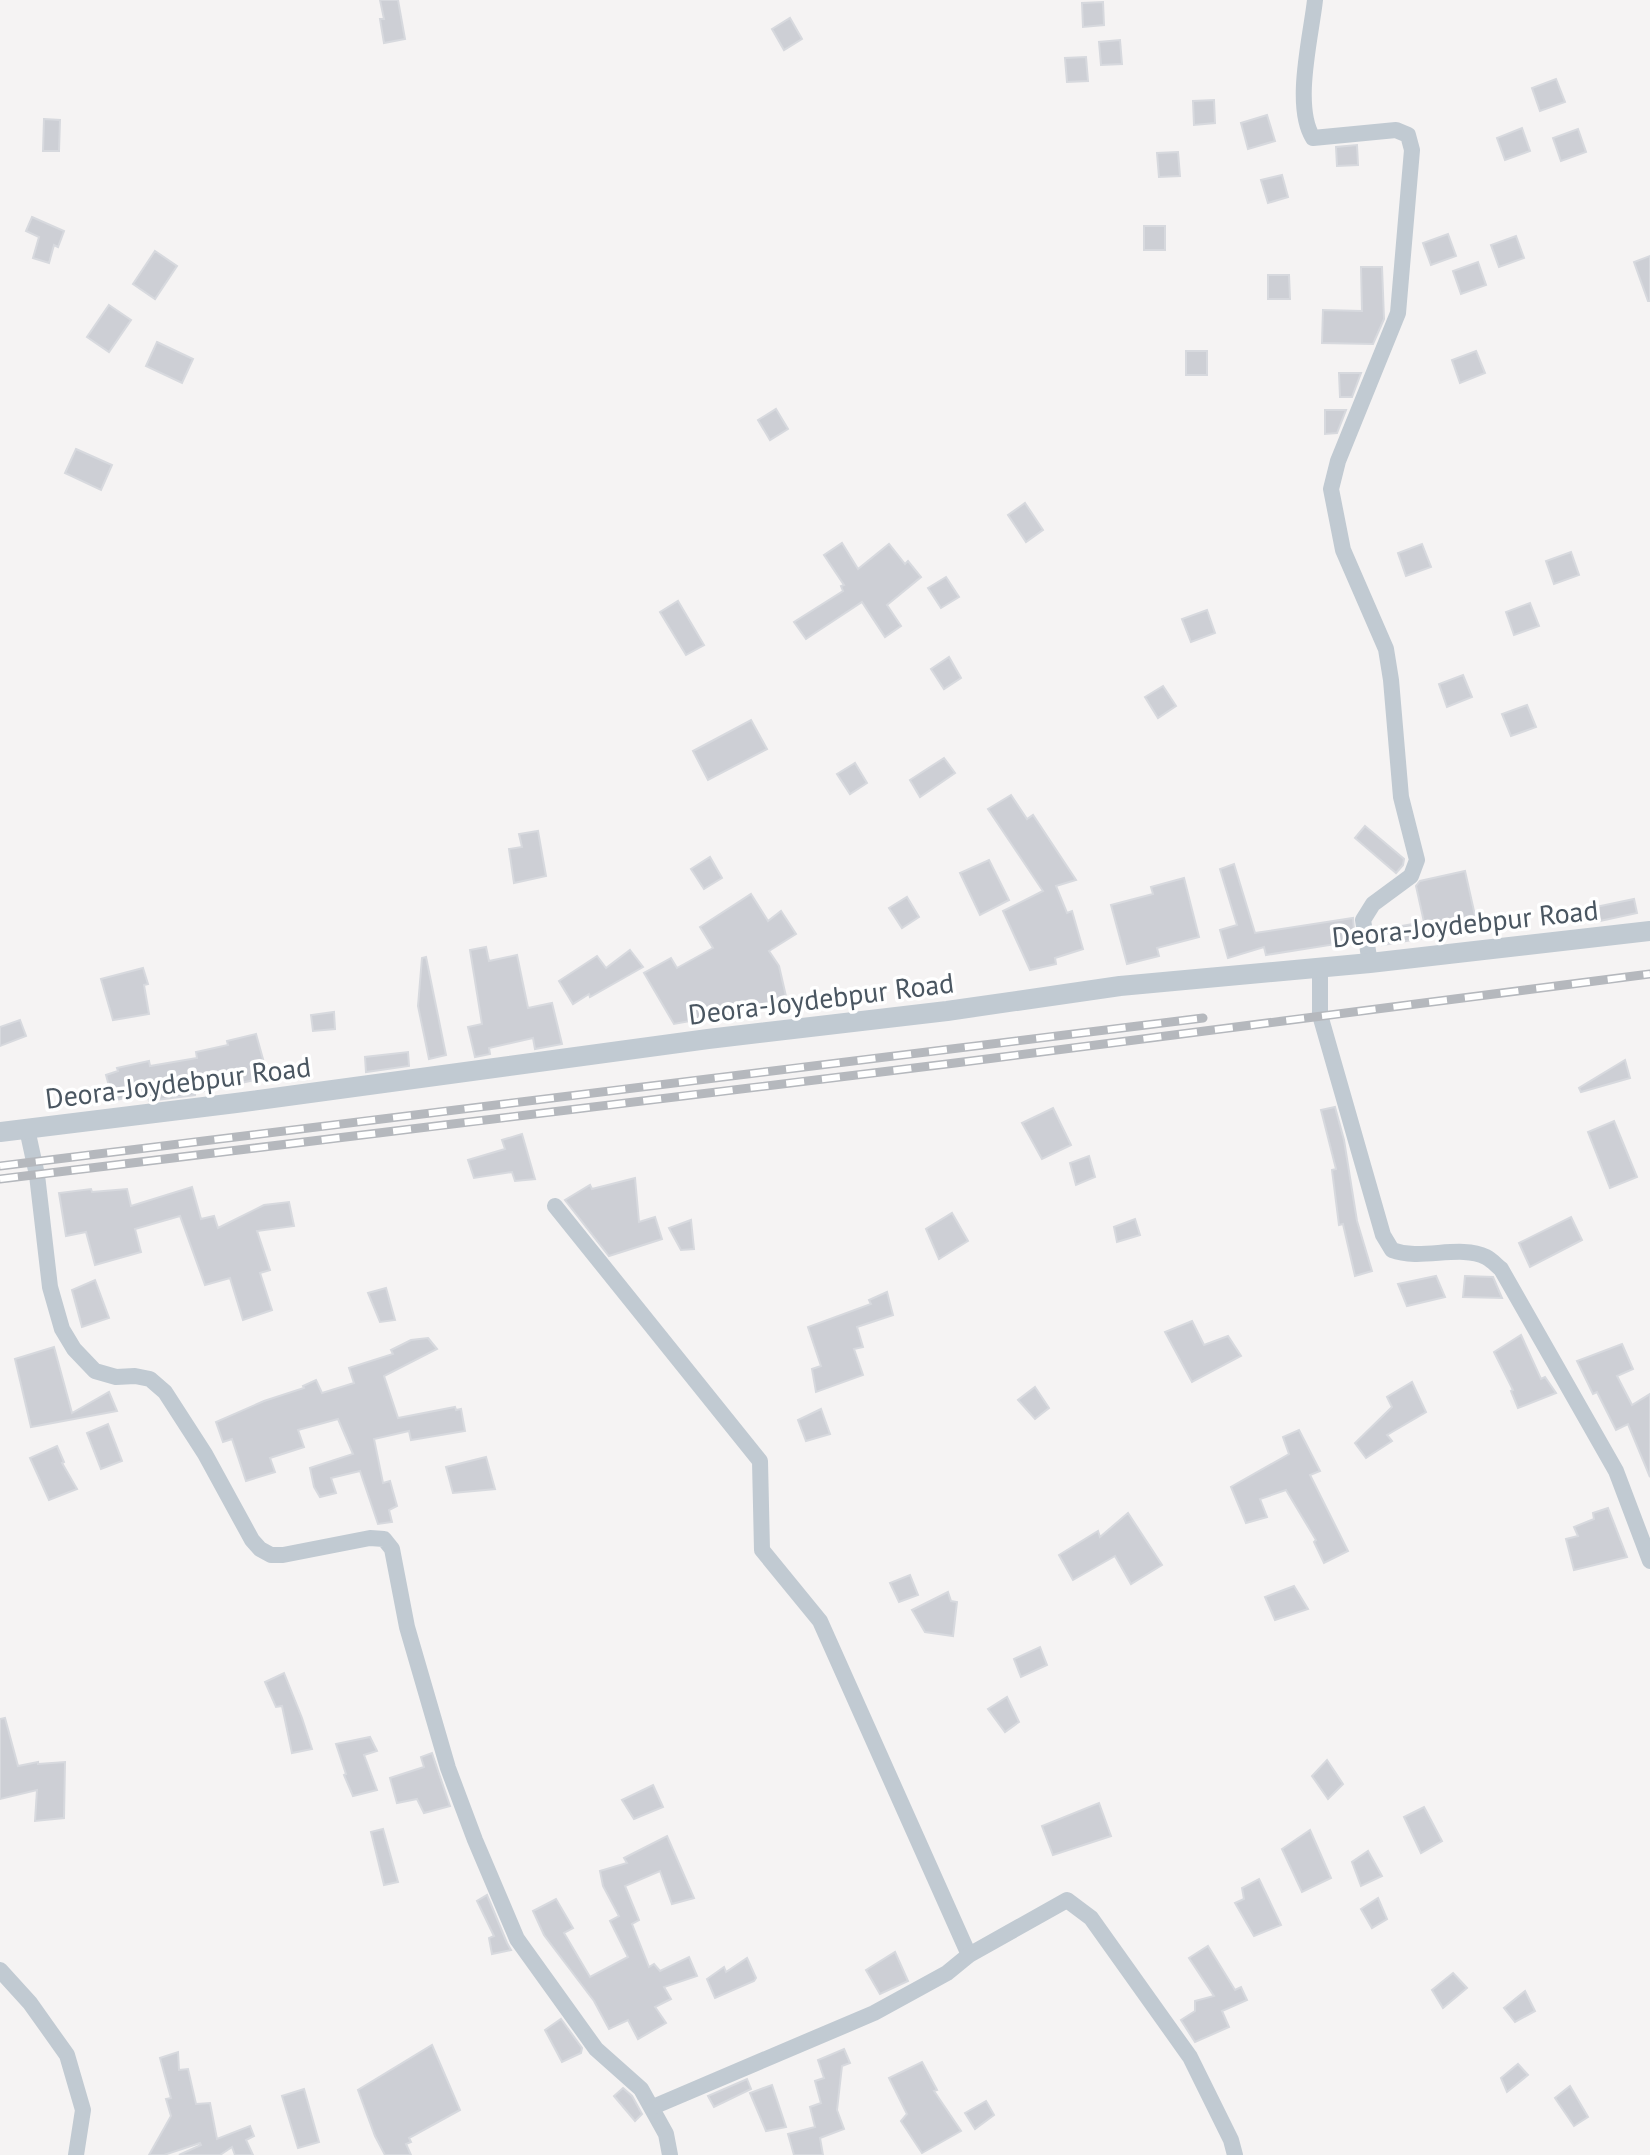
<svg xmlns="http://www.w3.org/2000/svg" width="1650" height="2155" font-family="'PT Sans',sans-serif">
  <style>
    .building { fill: #cdcfd5; stroke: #d7d9de; stroke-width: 2 }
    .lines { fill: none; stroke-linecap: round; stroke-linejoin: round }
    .minor { stroke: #c1cad2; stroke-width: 16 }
    .tertiary { stroke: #c1cad2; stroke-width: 20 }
    .rail-casing { stroke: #b5b8bd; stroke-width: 9 }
    .rail { stroke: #fff; stroke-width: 6; stroke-dasharray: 18; stroke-linecap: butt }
    .labels { text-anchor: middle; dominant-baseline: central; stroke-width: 7; stroke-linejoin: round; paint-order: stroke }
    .street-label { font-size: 28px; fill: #4a5661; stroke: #fff }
  </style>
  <rect width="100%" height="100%" fill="#f5f3f3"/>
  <g class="building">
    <path d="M380 0H398L405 39 384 43 380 19H384Z"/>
    <path d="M1103 2 1104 25 1083 27 1082 3Z"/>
    <path d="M790 18 802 39 784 50 772 29Z"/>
    <path d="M1120 40 1122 64 1101 65 1099 42Z"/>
    <path d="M1086 57 1088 81 1067 82 1065 58Z"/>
    <path d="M1556 79 1565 102 1540 111 1532 88Z"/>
    <path d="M1214 100 1215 123 1194 125 1193 101Z"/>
    <path d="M1267 115 1275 141 1248 149 1241 123Z"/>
    <path d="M44 119 60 120 59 151H43Z"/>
    <path d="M1522 128 1530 151 1505 160 1497 138Z"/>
    <path d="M1578 129 1586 152 1561 161 1553 138Z"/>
    <path d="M1357 145 1358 165 1337 166 1336 147Z"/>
    <path d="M1178 152 1180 176 1159 177 1157 153Z"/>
    <path d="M1282 175 1288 197 1268 203 1261 180Z"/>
    <path d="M32 217 64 231 58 247 54 245 49 263 33 258 39 237 26 231Z"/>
    <rect x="1144" y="226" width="21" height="24"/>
    <path d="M1448 234 1456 256 1431 265 1423 243Z"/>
    <path d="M1516 236 1524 258 1499 267 1491 245Z"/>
    <path d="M155 251 177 266 155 299 133 284Z"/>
    <path d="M1650 256V301H1648L1634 262Z"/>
    <path d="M1478 262 1486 285 1461 294 1453 271Z"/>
    <path d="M1361 267H1382L1384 319 1373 344 1322 343 1323 310 1362 311Z"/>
    <path d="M1268 275H1289L1290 299H1268Z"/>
    <path d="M109 305 131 320 109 352 87 337Z"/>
    <path d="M157 342 193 359 182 383 146 366Z"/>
    <rect x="1186" y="351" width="21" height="24"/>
    <path d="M1476 351 1485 373 1460 383 1452 360Z"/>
    <path d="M1339 373H1361L1352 397H1340Z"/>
    <path d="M776 409 788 429 770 440 758 420Z"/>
    <path d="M1325 410H1346L1337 433 1325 434Z"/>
    <path d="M76 449 112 465 101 490 65 473Z"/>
    <path d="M1025 503 1043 530 1026 542 1008 515Z"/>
    <path d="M842 543 858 569 889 544 905 564 908 561 921 577 887 605 901 626 885 637 862 602 806 639 794 622 843 591 841 586 844 585 824 555Z"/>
    <path d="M1422 544 1431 567 1406 576 1398 553Z"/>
    <path d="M1571 552 1579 575 1554 584 1546 561Z"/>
    <path d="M946 577 959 597 941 608 928 588Z"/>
    <path d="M678 601 704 645 686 655 660 612Z"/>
    <path d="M1530 603 1539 626 1514 635 1506 612Z"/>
    <path d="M1207 610 1215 633 1191 642 1182 619Z"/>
    <path d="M949 657 961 678 944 689 931 669Z"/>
    <path d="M1463 675 1472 697 1447 707 1439 684Z"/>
    <path d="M1163 686 1176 706 1158 718 1145 697Z"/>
    <path d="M1527 705 1536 727 1511 736 1502 714Z"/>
    <path d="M751 720 767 749 708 780 693 751Z"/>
    <path d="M944 758 955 773 920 797 910 780Z"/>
    <path d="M855 763 867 783 850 794 837 774Z"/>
    <path d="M1011 795 1027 819 1033 815 1076 880 1056 886 1067 913 1072 911 1083 949 1055 958 1056 964 1030 970 1003 911 1043 891 988 809Z"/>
    <path d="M1365 826 1404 859 1403 865 1396 873 1355 838Z"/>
    <path d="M538 831 546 876 514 883 509 849 522 847 519 834Z"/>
    <path d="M710 857 722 878 704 889 691 869Z"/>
    <path d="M989 860 1009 900 980 915 960 873Z"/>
    <path d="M1234 864 1255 933 1353 918 1355 941 1266 955 1264 947 1228 958 1220 930 1237 925 1220 869Z"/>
    <path d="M1465 871 1478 929 1382 945 1379 930 1424 922 1416 886 1420 881Z"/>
    <path d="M1184 878 1199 937 1157 948 1159 956 1127 964 1111 905 1153 894 1151 887Z"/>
    <path d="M751 894 768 921 781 911 796 934 769 951 779 966 788 1005 760 1010 750 1016V1013L713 1021 712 1017 674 1024 644 973 671 958 677 968 713 948 700 927Z"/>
    <path d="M907 897 919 917 902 928 889 908Z"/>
    <path d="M1634 899 1637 913 1595 922 1591 908Z"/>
    <path d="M486 947 489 961 517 955 528 1008 552 1003 562 1044 535 1049 533 1038 489 1048 490 1054 475 1057 468 1027 482 1024 470 950Z"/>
    <path d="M630 950 643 967 590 997 589 994 573 1004 559 981 597 956 606 968Z"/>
    <path d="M426 957 446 1055 429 1059 418 1006 422 958Z"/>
    <path d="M143 968 148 984 144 985 149 1014 113 1020 101 979Z"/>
    <path d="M334 1012 335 1029 313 1031 311 1015Z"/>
    <path d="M20 1020 26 1036 0 1046V1027Z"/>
    <path d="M256 1034 268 1077 195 1093V1095L149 1101 147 1092 113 1101 106 1075 118 1071 117 1068 149 1061 150 1066 197 1058 196 1052 228 1045 227 1041Z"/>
    <path d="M408 1052 409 1066 366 1072 365 1057Z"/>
    <path d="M1625 1060 1630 1078 1581 1092 1579 1088Z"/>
    <path d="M1335 1107 1344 1140 1357 1221 1372 1271 1355 1276 1343 1224 1339 1225 1332 1170 1336 1169 1321 1110Z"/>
    <path d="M1053 1108 1071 1145 1042 1159 1022 1123Z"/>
    <path d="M1614 1121 1637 1177 1610 1188 1588 1132Z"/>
    <path d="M522 1134 535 1179 515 1181 512 1172 474 1178 468 1160 505 1149 502 1140Z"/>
    <path d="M1089 1156 1095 1177 1076 1185 1070 1163Z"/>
    <path d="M635 1178 639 1222 655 1217 662 1239 609 1256 565 1200 590 1185 592 1189Z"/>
    <path d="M192 1187 201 1219 214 1216 218 1228 264 1205 289 1202 294 1226 257 1231 270 1270 260 1273 272 1310 243 1320 230 1278 205 1285 180 1216 135 1229 141 1252 95 1265 86 1232 66 1236 59 1193 91 1189 92 1192 127 1189 131 1206Z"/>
    <path d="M952 1213 968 1241 939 1259 926 1229Z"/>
    <path d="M1571 1217 1582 1240 1530 1267 1519 1243Z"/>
    <path d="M1135 1219 1140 1235 1117 1242 1114 1227Z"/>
    <path d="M691 1220 694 1249 681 1250 669 1228Z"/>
    <path d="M1436 1276 1445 1297 1407 1306 1398 1284Z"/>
    <path d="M1465 1276 1493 1277 1502 1298 1463 1297Z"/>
    <path d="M95 1280 109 1318 82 1327 72 1290Z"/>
    <path d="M386 1288 395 1320 380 1322 368 1293Z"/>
    <path d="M887 1292 893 1315 857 1327 863 1347 854 1349 863 1375 816 1392 812 1369 821 1366 808 1327 871 1304 869 1300Z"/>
    <path d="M1192 1321 1204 1345 1228 1336 1241 1356 1192 1382 1165 1332Z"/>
    <path d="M1521 1335 1541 1379 1545 1377 1556 1393 1518 1408 1511 1391 1513 1390 1494 1352Z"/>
    <path d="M428 1338 437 1349 384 1376 398 1418 455 1407 456 1410 461 1409 465 1431 411 1440 409 1431 374 1439 383 1483 390 1481 397 1506 389 1510 392 1522 378 1524 360 1471 331 1478 336 1493 320 1497 314 1487 310 1468 353 1454 338 1419 298 1430 304 1447 270 1458 275 1472 246 1481 232 1439 223 1442 216 1422 264 1401 304 1388 303 1386 316 1380 322 1393 354 1383 349 1368 393 1354 391 1350 411 1340Z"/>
    <path d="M1622 1344 1633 1369 1617 1376 1632 1405 1650 1394V1477L1628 1424 1616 1430 1597 1392 1593 1394 1577 1361Z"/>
    <path d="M54 1347 72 1413 109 1392 117 1411 31 1427 15 1359Z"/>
    <path d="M1412 1382 1426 1412 1387 1435 1392 1441 1366 1458 1355 1443 1392 1407 1387 1397Z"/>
    <path d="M1035 1387 1049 1408 1035 1419 1018 1400Z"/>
    <path d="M821 1409 830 1434 806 1441 798 1420Z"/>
    <path d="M108 1424 122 1461 101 1469 87 1433Z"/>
    <path d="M1299 1430 1320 1471 1310 1475 1348 1551 1324 1563 1314 1542 1316 1540 1286 1490 1260 1499 1267 1517 1246 1523 1231 1487 1289 1454 1283 1437Z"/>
    <path d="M57 1446 64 1462 62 1463 77 1489 49 1500 30 1458Z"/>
    <path d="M486 1457 495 1489 453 1493 446 1467Z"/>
    <path d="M1608 1508 1627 1557 1574 1570 1566 1539 1578 1536 1574 1527 1594 1519 1593 1513Z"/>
    <path d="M1128 1513 1162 1565 1131 1584 1115 1556 1073 1580 1059 1555 1098 1531 1100 1537Z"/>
    <path d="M910 1575 918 1595 899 1602 890 1583Z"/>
    <path d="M1294 1586 1308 1609 1275 1620 1265 1597Z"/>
    <path d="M948 1592 951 1601 957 1602 953 1636 925 1632 912 1610Z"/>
    <path d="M1040 1647 1047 1665 1021 1677 1014 1659Z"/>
    <path d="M284 1673 302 1718 312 1749 292 1753 282 1706 276 1707 265 1682Z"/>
    <path d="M1007 1697 1019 1722 1005 1732 988 1709Z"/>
    <path d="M5 1718 18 1766 38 1762V1764L65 1762 64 1818 35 1821 37 1790 0 1799V1719Z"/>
    <path d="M370 1737 377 1751 364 1755 377 1790 353 1796 344 1775 346 1774 336 1744Z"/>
    <path d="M432 1753 450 1806 424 1813 417 1799 397 1803 390 1778 424 1767 421 1757Z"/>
    <path d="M1327 1760 1343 1784 1328 1799 1312 1776Z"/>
    <path d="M653 1785 663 1807 634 1819 622 1800Z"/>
    <path d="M1099 1803 1111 1836 1053 1855 1042 1826Z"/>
    <path d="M1424 1807 1442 1841 1421 1853 1404 1817Z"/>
    <path d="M383 1829 398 1882 384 1885 371 1832Z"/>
    <path d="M1310 1830 1331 1878 1302 1892 1282 1849Z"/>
    <path d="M667 1836 694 1898 672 1904 660 1871 625 1886 639 1920 632 1924 649 1967 654 1964 660 1971 689 1957 697 1976 664 1987 671 1999 655 2007 666 2023 638 2039 628 2020 609 2029 594 2001 544 1935 533 1911 556 1899 573 1928 564 1933 590 1977 628 1957 610 1921 619 1916 603 1886 600 1871 627 1863 624 1858Z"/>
    <path d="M1368 1851 1382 1876 1361 1886 1352 1862Z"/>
    <path d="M1259 1879 1281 1925 1254 1936 1235 1903 1244 1899 1242 1888Z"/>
    <path d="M487 1895 507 1943 511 1950 492 1954 489 1938 494 1936 477 1901Z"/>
    <path d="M1378 1898 1387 1919 1372 1928 1361 1909Z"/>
    <path d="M1208 1946 1235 1990 1241 1987 1247 2000 1222 2011 1229 2027 1195 2042 1181 2020 1195 2011V2001L1214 1996 1189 1958Z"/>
    <path d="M895 1952 908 1981 880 1994 866 1970Z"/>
    <path d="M747 1958 756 1978 754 1981 715 1998 707 1979 724 1967 726 1972Z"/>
    <path d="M1453 1973 1467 1988 1443 2008 1432 1990Z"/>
    <path d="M1525 1991 1535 2011 1515 2022 1504 2008Z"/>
    <path d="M561 2019 582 2048 581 2053 562 2062 545 2030Z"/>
    <path d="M432 2045 460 2110 409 2138 411 2142 406 2144 411 2155H385L375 2136 358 2090Z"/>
    <path d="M844 2049 850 2063 842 2066 837 2110 844 2129 820 2138 823 2155H794L788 2134 815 2127 810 2107 821 2103 815 2081 824 2078 818 2060Z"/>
    <path d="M178 2052 179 2070 188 2069 196 2104 210 2103 217 2139 250 2126 254 2136 246 2140 253 2155H235L232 2147 220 2155H179L201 2145 200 2143 164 2155H149L171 2116 166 2099 171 2098 160 2058Z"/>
    <path d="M922 2062 937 2090 934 2091 961 2131 922 2153 901 2121 907 2114 889 2078Z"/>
    <path d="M1518 2064 1528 2075 1507 2092 1501 2078Z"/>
    <path d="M747 2079 751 2089 714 2107 708 2096Z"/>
    <path d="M772 2085 786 2127 766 2131 750 2093Z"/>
    <path d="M1570 2086 1588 2117 1574 2126 1555 2098Z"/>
    <path d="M623 2088 632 2096 642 2114 635 2121 614 2096Z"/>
    <path d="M304 2089 319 2142 298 2148 282 2096Z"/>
    <path d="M986 2101 994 2115 975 2129 965 2113Z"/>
  </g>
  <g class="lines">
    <g class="minor">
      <path d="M1315 0C1311 37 1293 106 1313 138L1396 130 1408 135 1412 150 1398 313 1338 461 1331 489 1343 550 1386 649 1391 680 1401 797 1417 860 1411 876 1373 904 1363 920 1370 963"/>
      <path d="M1320 967V1015L1383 1235 1392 1250C1421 1261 1460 1244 1486 1257 1492 1260 1497 1266 1501 1269L1616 1471 1650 1561"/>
      <path d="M27 1129 37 1175 50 1287 62 1329 74 1349 95 1371 116 1377 135 1376 150 1379 165 1392 205 1454 252 1540 260 1549 271 1555H283L370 1538 384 1539 392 1549 407 1627 448 1768 475 1840 517 1939 596 2049 641 2089 666 2134 670 2155"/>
      <path d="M555 1206 760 1461 762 1550 820 1621 969 1955"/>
      <path d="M0 1970 30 2003 67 2055 83 2110 76 2155"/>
      <path d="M653 2107 874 2013 947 1973 969 1955 1067 1900 1091 1918 1190 2057 1231 2140 1235 2155"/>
    </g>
    <path class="tertiary" d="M0 1132 236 1103 708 1039 947 1011 1120 986 1370 963 1650 931"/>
    <defs>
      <g id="rail">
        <path d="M0 1166 1203 1018"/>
        <path d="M0 1179 955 1063 1650 974"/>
      </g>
    </defs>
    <use href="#rail" class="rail-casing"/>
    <use href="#rail" class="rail"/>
  </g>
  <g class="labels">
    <g class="street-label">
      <text transform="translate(1465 923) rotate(-6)">Deora-Joydebpur Road</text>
      <text transform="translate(821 998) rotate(-7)">Deora-Joydebpur Road</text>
      <text transform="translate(178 1082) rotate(-7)">Deora-Joydebpur Road</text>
    </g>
  </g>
</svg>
